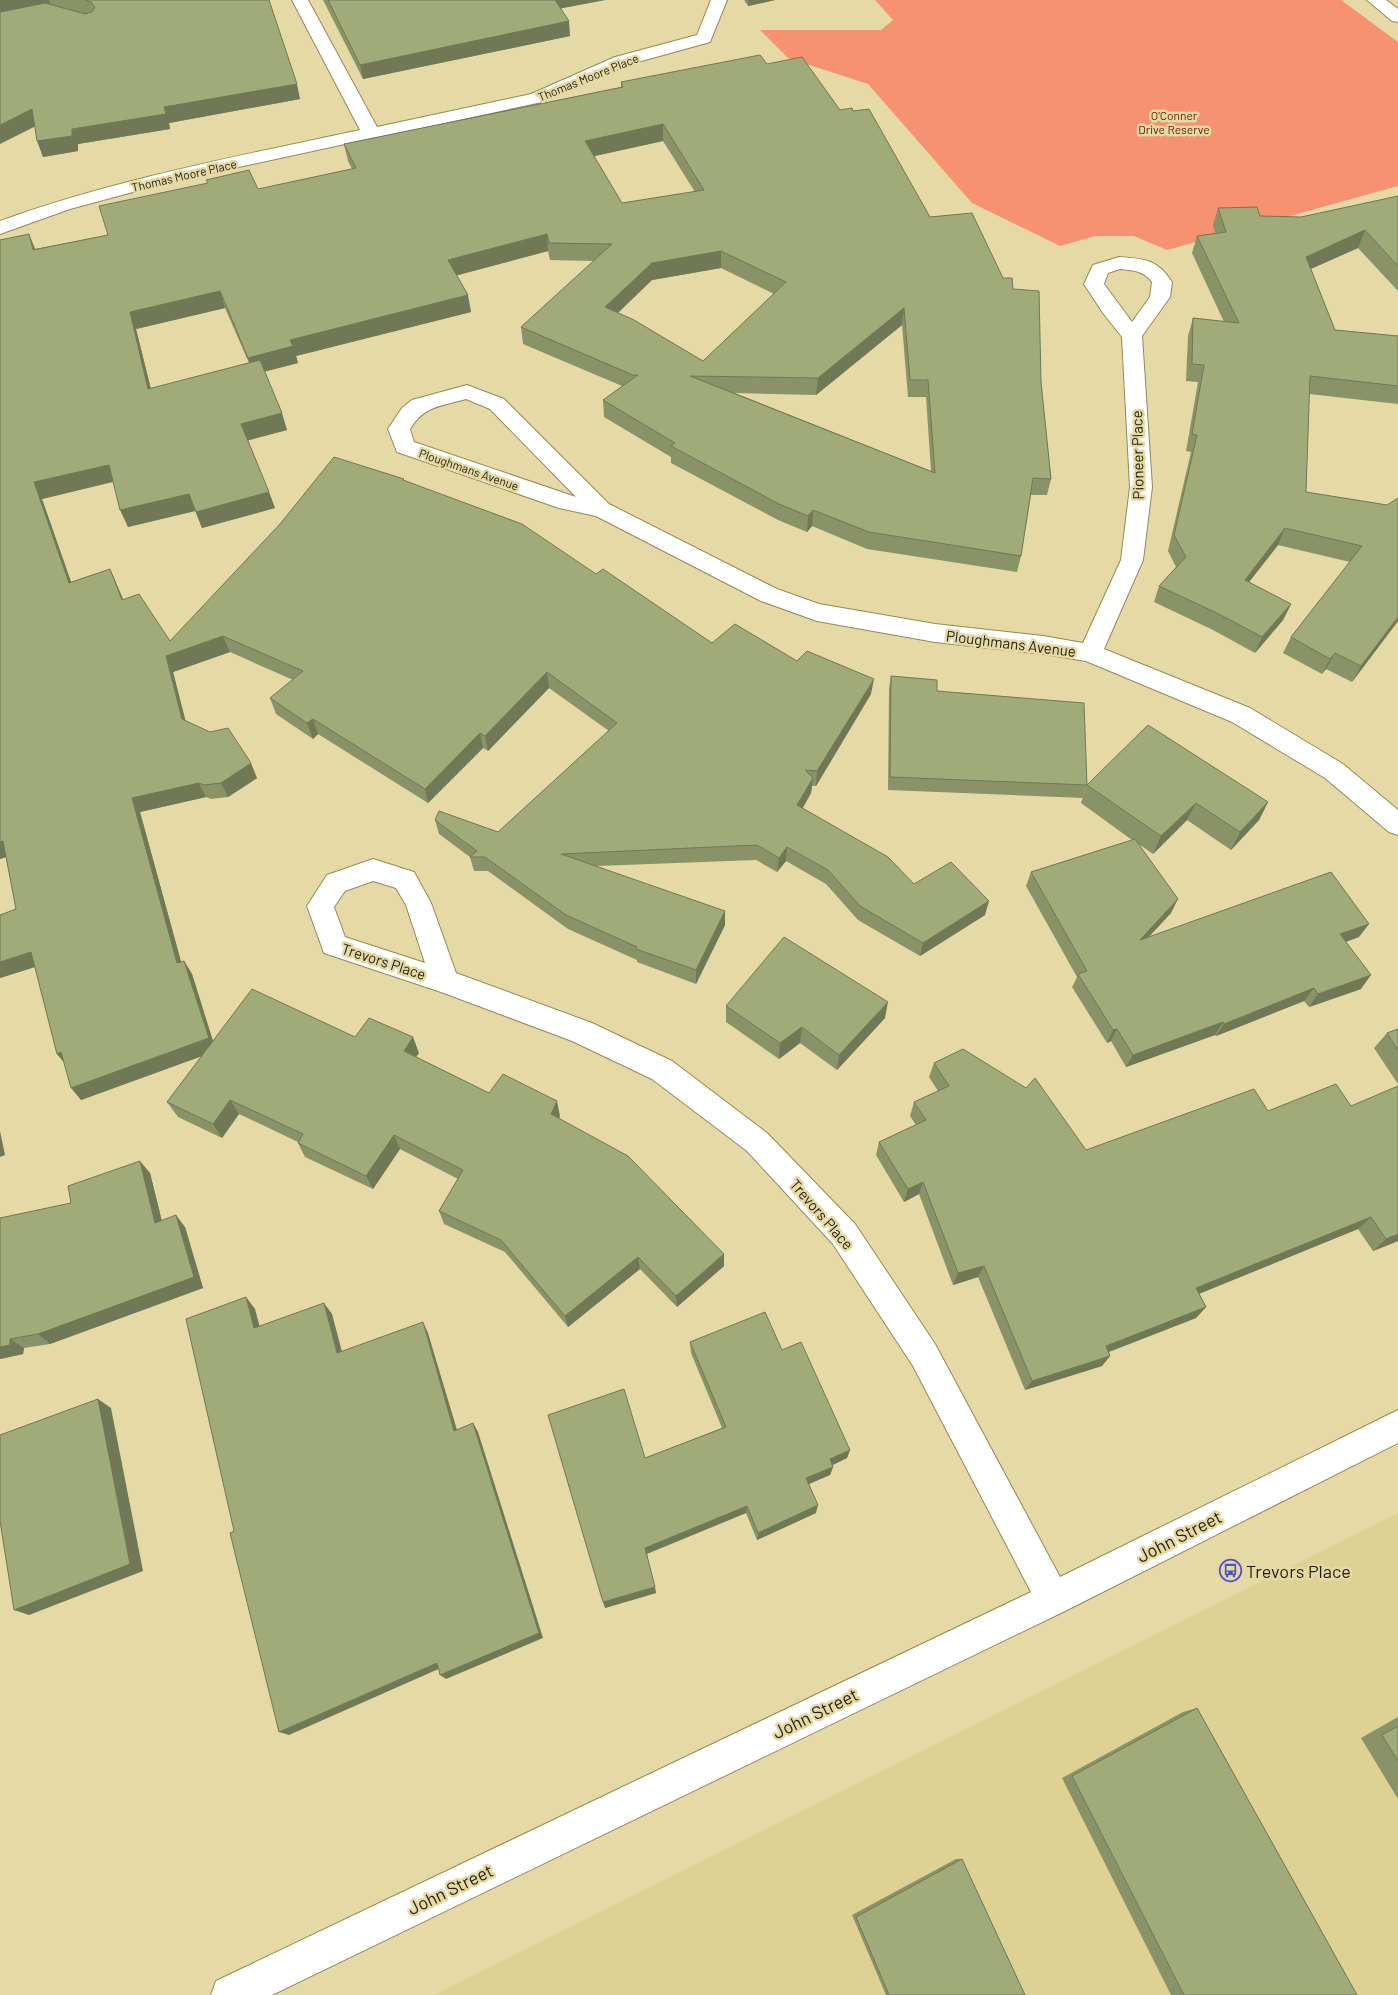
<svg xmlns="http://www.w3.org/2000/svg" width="1398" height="1995" font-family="Barlow,sans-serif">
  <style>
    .built { fill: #ddd193 }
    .green { fill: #f69171 }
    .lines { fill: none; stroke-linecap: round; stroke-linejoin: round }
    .minor-casing { stroke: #948a57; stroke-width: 2 }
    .minor { fill: #fff; fill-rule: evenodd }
    .wall { fill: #8a9368; fill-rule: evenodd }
    .shaded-wall { fill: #707855 }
    .building { fill: #a0ab79; stroke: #707855; fill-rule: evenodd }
    .labels { text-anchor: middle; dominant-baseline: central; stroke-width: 5; stroke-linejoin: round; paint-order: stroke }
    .far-street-label { font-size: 12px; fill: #221e09; stroke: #e5daa5 }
    .far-park-label { font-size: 12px; fill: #671d02; stroke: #e5daa5 }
    .street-label { font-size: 15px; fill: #221e09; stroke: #e5daa5 }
    .near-street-label { font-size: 18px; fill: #221e09; stroke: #e5daa5 }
    .near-poi-label { font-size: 18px; fill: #221e09; stroke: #e5daa5; text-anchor: start }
  </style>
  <rect width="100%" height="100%" fill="#e5daa5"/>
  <path class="built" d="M1398 1513V1995H434Z"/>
  <path class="green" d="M875 0H1341L1398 42V186L1167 250 1134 236H1095L1060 246 972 203 868 84 788 58 760 30H881L893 20Z"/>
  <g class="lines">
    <defs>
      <g id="minor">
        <path d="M292 0H308L377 127 531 94 615 57 697 35 711 0H727L710 42 627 65 542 102 380 137 372 140 368 139 170 182 70 209 0 234V221C117 179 239 156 360 130Z"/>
        <path d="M1367 0H1386L1398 9V22L1392 21Z"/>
        <path d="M1119 257C1145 259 1157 259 1172 282L1170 297 1142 336 1152 487 1143 560 1104 649 1250 708 1343 764 1398 810V835L1389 832 1325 778 1232 722 1086 661 1043 654 935 642 817 621 761 601 596 516 559 508 397 452 388 429 402 408 412 400 467 385 504 399 609 504 777 589 819 604 935 624 1043 636 1083 643 1121 560 1130 487 1122 337 1103 313 1084 284 1093 265ZM1120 269C1133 270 1144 271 1152 282L1150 297 1132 322 1104 284 1108 273ZM466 399 490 409 576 497 414 442 410 429C424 406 441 406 466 399Z"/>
        <path d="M373 859 414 872 431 903 456 973 592 1023 672 1061 767 1133 855 1224 935 1344 1060 1577 1398 1410V1443L1065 1611 272 1995H211L216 1981 1031 1592 913 1366 833 1244 747 1151 652 1079 572 1041 441 992 324 953 307 906 327 875ZM373 881 396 888 406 905 425 963 345 937 334 907 345 891Z"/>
      </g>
    </defs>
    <use href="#minor" class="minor-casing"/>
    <use href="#minor" class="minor"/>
  </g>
  <g class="wall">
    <path d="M0 0H269L300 99 169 123 170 129 78 144V151L43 157Z"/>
    <path d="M323 0H605L561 8 570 36 363 79Z"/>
    <path d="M744 0H775L748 6Z"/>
    <path d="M767 64 840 110 853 111 930 217 1003 278 1013 289 1041 382 1051 479 1047 495H1031L1021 556 1017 572 867 549 812 526 807 532 778 520 671 463V457L604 417 603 400 622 386 523 344 521 327 594 261 550 260 548 251 457 275 471 312 296 356 298 363 264 372 287 430 248 440 275 508 202 528 195 511 128 527 113 482 42 499 71 582 110 569 123 599 170 641 404 479V481L596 574 712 643 797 661 871 694 816 786H812L811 793 803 808 914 884 985 915 920 956 858 920 826 884 786 861 777 872 756 860 597 866 725 925 696 984 637 962V960L568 929 488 871H474L470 857 439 834 435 820 498 832 609 731 549 688 488 751 483 748 428 803 318 734 313 739 276 714 270 698 293 680 230 652 173 672 185 721 257 778 228 797 211 799 206 797 140 812 181 962 184 961 192 974 213 1041 355 1037 419 1053 416 1057 489 1093 560 1116 559 1118 724 1254V1266L677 1307 640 1269 568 1327 505 1252 444 1224 439 1211 458 1179 400 1149 373 1189 305 1157 298 1143V1142L239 1114 222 1138 178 1117 167 1102 202 1056 81 1100 64 1062 57 1054 35 967 0 978V915L16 909 6 857 0 859V240L35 249 108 235 258 189 352 169 348 161 344 144 621 87V82ZM663 141 695 192 622 203 594 156ZM721 268 774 294 703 361 618 313 652 280ZM225 308 249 363 151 389 136 329ZM902 325 908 397H926L931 471 735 393 816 395Z"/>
    <path d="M1398 196V291L1358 248 1311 269 1335 330 1398 336V404L1309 394 1306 492 1387 505 1398 621 1352 682 1326 669 1322 674 1283 653 1291 637 1350 562 1278 545 1249 582 1291 604 1283 620 1255 653 1213 630 1154 602 1159 586 1176 567 1168 551 1191 452 1186 451 1198 382 1186 381 1188 336 1193 318 1224 322 1192 253 1197 236 1215 233 1213 225 1218 208 1260 216 1301 217Z"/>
    <path d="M891 676 937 691 1087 785 1083 798 888 790 889 689Z"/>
    <path d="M1087 785 1268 802 1259 820 1231 850 1187 820 1153 854 1140 845 1171 913 1149 937H1359L1346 942 1361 989 1309 1007 1304 1001 1216 1036 1215 1035 1126 1067 1111 1041 1107 1043 1072 987 1077 977 1026 886 1031 872 1132 840 1081 803Z"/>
    <path d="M726 1006 885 1018 837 1070 800 1043 779 1059 726 1022Z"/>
    <path d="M1398 1029V1084L1374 1048 1387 1033Z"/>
    <path d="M934 1063 1086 1150 1268 1111 1398 1241 1373 1251 1358 1229 1199 1294 1206 1307 1196 1318 1109 1352 1110 1356 1102 1366 1025 1390 978 1277 953 1285 919 1194 904 1202 876 1155 879 1142 916 1125 910 1116 914 1102 938 1091 929 1077Z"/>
    <path d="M150 1173 162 1221 185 1227 203 1288 50 1344 24 1348 23 1354 0 1359V1218L71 1203Z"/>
    <path d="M690 1342 782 1350 850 1450 847 1458 832 1465 833 1467 830 1475 809 1484 816 1513 757 1540 746 1513 647 1554 656 1593 605 1608 645 1458 722 1428 691 1353Z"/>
    <path d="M1197 1708 1357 1995H1171L1062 1778 1183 1712Z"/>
    <path d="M1398 1717V1799L1361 1738Z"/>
    <path d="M956 1859H962L1025 1995H886L852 1915Z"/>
  </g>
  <g class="shaded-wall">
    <path d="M0 0H49L51 5 0 15Z"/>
    <path d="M552 0H605L553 10Z"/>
    <path d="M748 0H775L748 6Z"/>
    <path d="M569 21 570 36 363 79 360 65Z"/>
    <path d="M297 84 300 99 169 123 170 129 78 144V151L43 157 37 141 72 129 164 107Z"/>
    <path d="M32 109 38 125 0 144V125Z"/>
    <path d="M663 124V141L586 158 585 141Z"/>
    <path d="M1365 230 1358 248 1299 274 1306 257Z"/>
    <path d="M29 234 36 251 33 250Z"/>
    <path d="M547 234 548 251 451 277 448 260Z"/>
    <path d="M721 251V268L652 280 606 324 605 307 652 263Z"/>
    <path d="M220 291 225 308 136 329 155 406 148 389 130 312Z"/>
    <path d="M468 295 471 312 296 356 298 363 254 374 248 358 290 340Z"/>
    <path d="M904 308 902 325 816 395 818 378Z"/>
    <path d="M282 413 287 430 246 441 241 424Z"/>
    <path d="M109 465 116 481 42 499 77 599 69 583 34 482Z"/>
    <path d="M269 492 275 508 202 528 196 512Z"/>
    <path d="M189 494 195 511 128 527 120 510Z"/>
    <path d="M813 510 812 526 807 532 808 516Z"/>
    <path d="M1285 528 1278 545 1238 596 1245 580Z"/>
    <path d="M110 569 117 585 130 616 122 600Z"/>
    <path d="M1291 604 1283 620 1255 653 1262 637Z"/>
    <path d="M1398 617V621L1352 682 1361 666Z"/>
    <path d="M223 636 230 652 173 672 189 734 182 719 166 656Z"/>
    <path d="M1335 653 1326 669 1322 674 1330 659Z"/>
    <path d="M547 672 549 688 488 751 485 736Z"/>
    <path d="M874 679 871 694 816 786 817 771Z"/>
    <path d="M313 719 318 734 313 739 307 723Z"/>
    <path d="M480 733 483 748 428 803 425 789Z"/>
    <path d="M251 763 257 778 228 797 221 783Z"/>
    <path d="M813 778 811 793 796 819 797 805Z"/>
    <path d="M199 783 206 797 140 812 185 976 177 963 132 798Z"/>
    <path d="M1268 802 1259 820 1231 850 1240 832Z"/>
    <path d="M1196 803 1187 820 1153 854 1161 836Z"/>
    <path d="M3 841 12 855 0 859V842Z"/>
    <path d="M787 847 786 861 777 872 779 858Z"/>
    <path d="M1178 899 1171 913 1133 953 1140 940Z"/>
    <path d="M989 901 985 915 920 956 923 943Z"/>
    <path d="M725 911V925L696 984V970Z"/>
    <path d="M1369 924 1359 937 1331 947 1340 934Z"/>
    <path d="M31 952 41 965 0 978V962Z"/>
    <path d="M184 961 192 974 216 1051 81 1100 71 1088Z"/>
    <path d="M1371 975 1361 989 1309 1007 1318 994Z"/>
    <path d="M1314 988 1304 1001 1216 1036 1224 1024Z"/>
    <path d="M888 1002 885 1018 837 1070 839 1055Z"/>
    <path d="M1223 1022 1215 1035 1126 1067 1133 1055Z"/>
    <path d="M802 1027 800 1043 779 1059 780 1043Z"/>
    <path d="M1117 1029 1111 1041 1107 1043 1113 1030Z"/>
    <path d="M413 1037 419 1053 409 1066 404 1051Z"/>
    <path d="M61 1052 67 1066 57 1054Z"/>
    <path d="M230 1100 239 1114 222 1138 213 1124Z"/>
    <path d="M557 1101 560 1116 554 1128 551 1114Z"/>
    <path d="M0 1131 5 1155 0 1157Z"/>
    <path d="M394 1135 400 1149 373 1189 366 1176Z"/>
    <path d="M140 1161 150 1173 165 1234 155 1223Z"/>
    <path d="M923 1182 919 1194 904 1202 908 1189Z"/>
    <path d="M176 1215 185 1227 203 1288 50 1344 38 1334Z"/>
    <path d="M1371 1217 1358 1229 1186 1299 1196 1288Z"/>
    <path d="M1398 1234V1241L1373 1251 1386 1239Z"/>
    <path d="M724 1254V1266L677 1307 676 1296Z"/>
    <path d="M638 1257 640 1269 568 1327 565 1316Z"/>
    <path d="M984 1266 978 1277 953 1285 958 1273Z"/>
    <path d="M246 1297 255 1309 263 1339 254 1328Z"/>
    <path d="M324 1303 332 1314 345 1363 337 1353Z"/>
    <path d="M1206 1307 1196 1318 1098 1356 1106 1346Z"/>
    <path d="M423 1322 428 1333 460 1440 454 1431Z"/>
    <path d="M10 1339 24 1348 23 1354 0 1359V1347Z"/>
    <path d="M1110 1356 1102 1366 1025 1390 1032 1381Z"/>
    <path d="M98 1399 111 1408 143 1571 29 1615 14 1610Z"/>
    <path d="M473 1423 478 1432 543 1638 446 1679 440 1675Z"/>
    <path d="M850 1450 847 1458 827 1468 830 1459Z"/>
    <path d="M833 1467 830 1475 804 1486 806 1478Z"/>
    <path d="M818 1505 816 1513 757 1540 758 1533Z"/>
    <path d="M747 1506 746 1513 646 1554 645 1548Z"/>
    <path d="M655 1587 656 1593 605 1608 603 1602Z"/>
    <path d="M437 1663 443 1667 289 1735 279 1732Z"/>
  </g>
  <g class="building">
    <path d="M85 0H269L297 84 164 107 166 114 72 129V136L37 141 32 109 0 125V12L45 3 85 14 92 12 95 7 91 2Z"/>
    <path d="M328 0H555L569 21 360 65Z"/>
    <path d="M760 55 767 64 802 57 840 110 852 108 853 111 869 109 930 217 972 213 1003 278H1012L1013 289 1039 291 1041 382 1051 479 1033 478 1021 556 869 532 813 510 808 516 779 504 671 446 675 443 603 400 638 375H633L521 327 612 244 549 243 547 234 448 260 468 295 290 340 293 346 248 358 220 291 130 312 148 389 260 360 282 413 241 424 269 492 196 512 189 494 120 510 109 465 34 482 69 583 110 569 122 600 139 594 170 641 280 524 334 457 404 479 403 480 522 524 596 574 603 569 712 643 735 624 797 661 807 651 874 679 817 771 805 770 813 778 797 805 888 857 914 884 951 862 989 901 923 943 860 906 828 870 787 847 779 858 757 845 561 854 725 911 696 970 636 949 637 947 566 915 485 857H470L477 851 435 820 439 811 498 832 617 723 547 672 485 736 480 733 425 789 313 719 307 723 270 698 303 671 223 636 166 656 182 719 210 732 228 728 251 763 221 783 204 785 199 783 132 798 177 963 184 961 209 1038 71 1088 61 1052 57 1054 31 952 0 962V915L16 909 3 841 0 842V240L29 234 33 250 108 235 99 206 208 183 206 180 249 170 258 189 356 168 344 144 623 87 621 82ZM663 124 704 190 622 203 585 141ZM721 251 786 282 703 361 634 320 605 307 652 263ZM904 308 910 380H928L935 473 690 376 818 378Z"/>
    <path d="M1398 196V266L1365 230 1306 257 1335 330 1398 336V386L1310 376 1306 492 1387 505 1398 498V617L1361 666 1335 653 1330 659 1291 637 1362 546 1285 528 1245 580 1291 604 1262 637 1219 614 1159 586 1186 557 1174 535 1197 435 1192 434 1204 365 1192 364 1193 318 1239 323 1197 236 1226 232 1218 208 1257 207 1260 216 1301 217Z"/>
    <path d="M891 676 937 680V691L1084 703 1087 785 890 777Z"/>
    <path d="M1148 725 1268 802 1240 832 1196 803 1161 836 1087 785Z"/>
    <path d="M1135 839 1178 899 1140 940 1331 872 1369 924 1340 934 1371 975 1318 994 1314 988 1224 1024 1223 1022 1133 1055 1117 1029 1113 1030 1078 974 1087 971 1031 872Z"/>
    <path d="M784 937 888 1002 839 1055 802 1027 780 1043 726 1006Z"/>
    <path d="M252 989 355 1037 369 1018 413 1037 404 1051 489 1093 503 1074 557 1101 551 1114 628 1156 724 1254 676 1296 638 1257 565 1316 501 1240 439 1211 463 1170 394 1135 366 1176 298 1143 303 1134 230 1100 213 1124 167 1102Z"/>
    <path d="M1398 1029V1050L1387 1033Z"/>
    <path d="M963 1049 1026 1088 1035 1078 1086 1150 1254 1089 1268 1111 1336 1084 1351 1106 1398 1086V1234L1386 1239 1371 1217 1196 1288 1206 1307 1106 1346 1110 1356 1032 1381 984 1266 958 1273 923 1182 908 1189 879 1142 926 1120 914 1102 949 1086 934 1063Z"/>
    <path d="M140 1161 155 1223 176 1215 194 1277 38 1334 10 1339V1345L0 1347V1218L71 1203 68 1186Z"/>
    <path d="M246 1297 254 1328 324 1303 337 1353 423 1322 454 1431 473 1423 539 1633 440 1675 437 1663 279 1732 230 1533 234 1531 186 1319Z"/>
    <path d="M765 1312 782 1350 801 1342 850 1450 830 1459 833 1467 806 1478 818 1505 758 1533 747 1506 645 1548 655 1587 603 1602 548 1415 624 1389 645 1458 726 1427 690 1342Z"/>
    <path d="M98 1399 130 1564 14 1610 0 1521V1435Z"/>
    <path d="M1197 1708 1357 1995H1184L1072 1776Z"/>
    <path d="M1398 1726V1761L1382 1735Z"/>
    <path d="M962 1859 1025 1995H889L856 1917Z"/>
  </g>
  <defs>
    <symbol id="bus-ring" viewBox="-11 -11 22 22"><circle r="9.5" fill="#e5daa5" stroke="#5252c8" stroke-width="1.5"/><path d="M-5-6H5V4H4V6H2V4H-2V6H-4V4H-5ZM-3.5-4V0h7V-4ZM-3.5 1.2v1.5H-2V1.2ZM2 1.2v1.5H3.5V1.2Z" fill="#5252c8"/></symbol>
  </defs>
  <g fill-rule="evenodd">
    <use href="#bus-ring" x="1218" y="1558" width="25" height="25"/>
  </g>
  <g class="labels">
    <g class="far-street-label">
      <text transform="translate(588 77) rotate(-22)">Thomas Moore Place</text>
      <text transform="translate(184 175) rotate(-13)">Thomas Moore Place</text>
      <text transform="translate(469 469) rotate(19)">Ploughmans Avenue</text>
    </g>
    <g class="far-park-label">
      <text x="1174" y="115">O'Conner<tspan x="1174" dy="14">Drive Reserve</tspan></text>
    </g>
    <g class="street-label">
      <text transform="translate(1137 455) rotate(-91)">Pioneer Place</text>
      <text transform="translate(1011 643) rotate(7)">Ploughmans Avenue</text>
      <text transform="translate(384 961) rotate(18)">Trevors Place</text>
      <text transform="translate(822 1214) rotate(49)">Trevors Place</text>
    </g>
    <g class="near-street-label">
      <text transform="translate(1179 1536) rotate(-27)">John Street</text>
      <text transform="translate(815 1713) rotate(-26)">John Street</text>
      <text transform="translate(450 1889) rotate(-26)">John Street</text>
    </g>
    <g class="near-poi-label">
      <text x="1246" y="1571">Trevors Place</text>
    </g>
  </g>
</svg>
